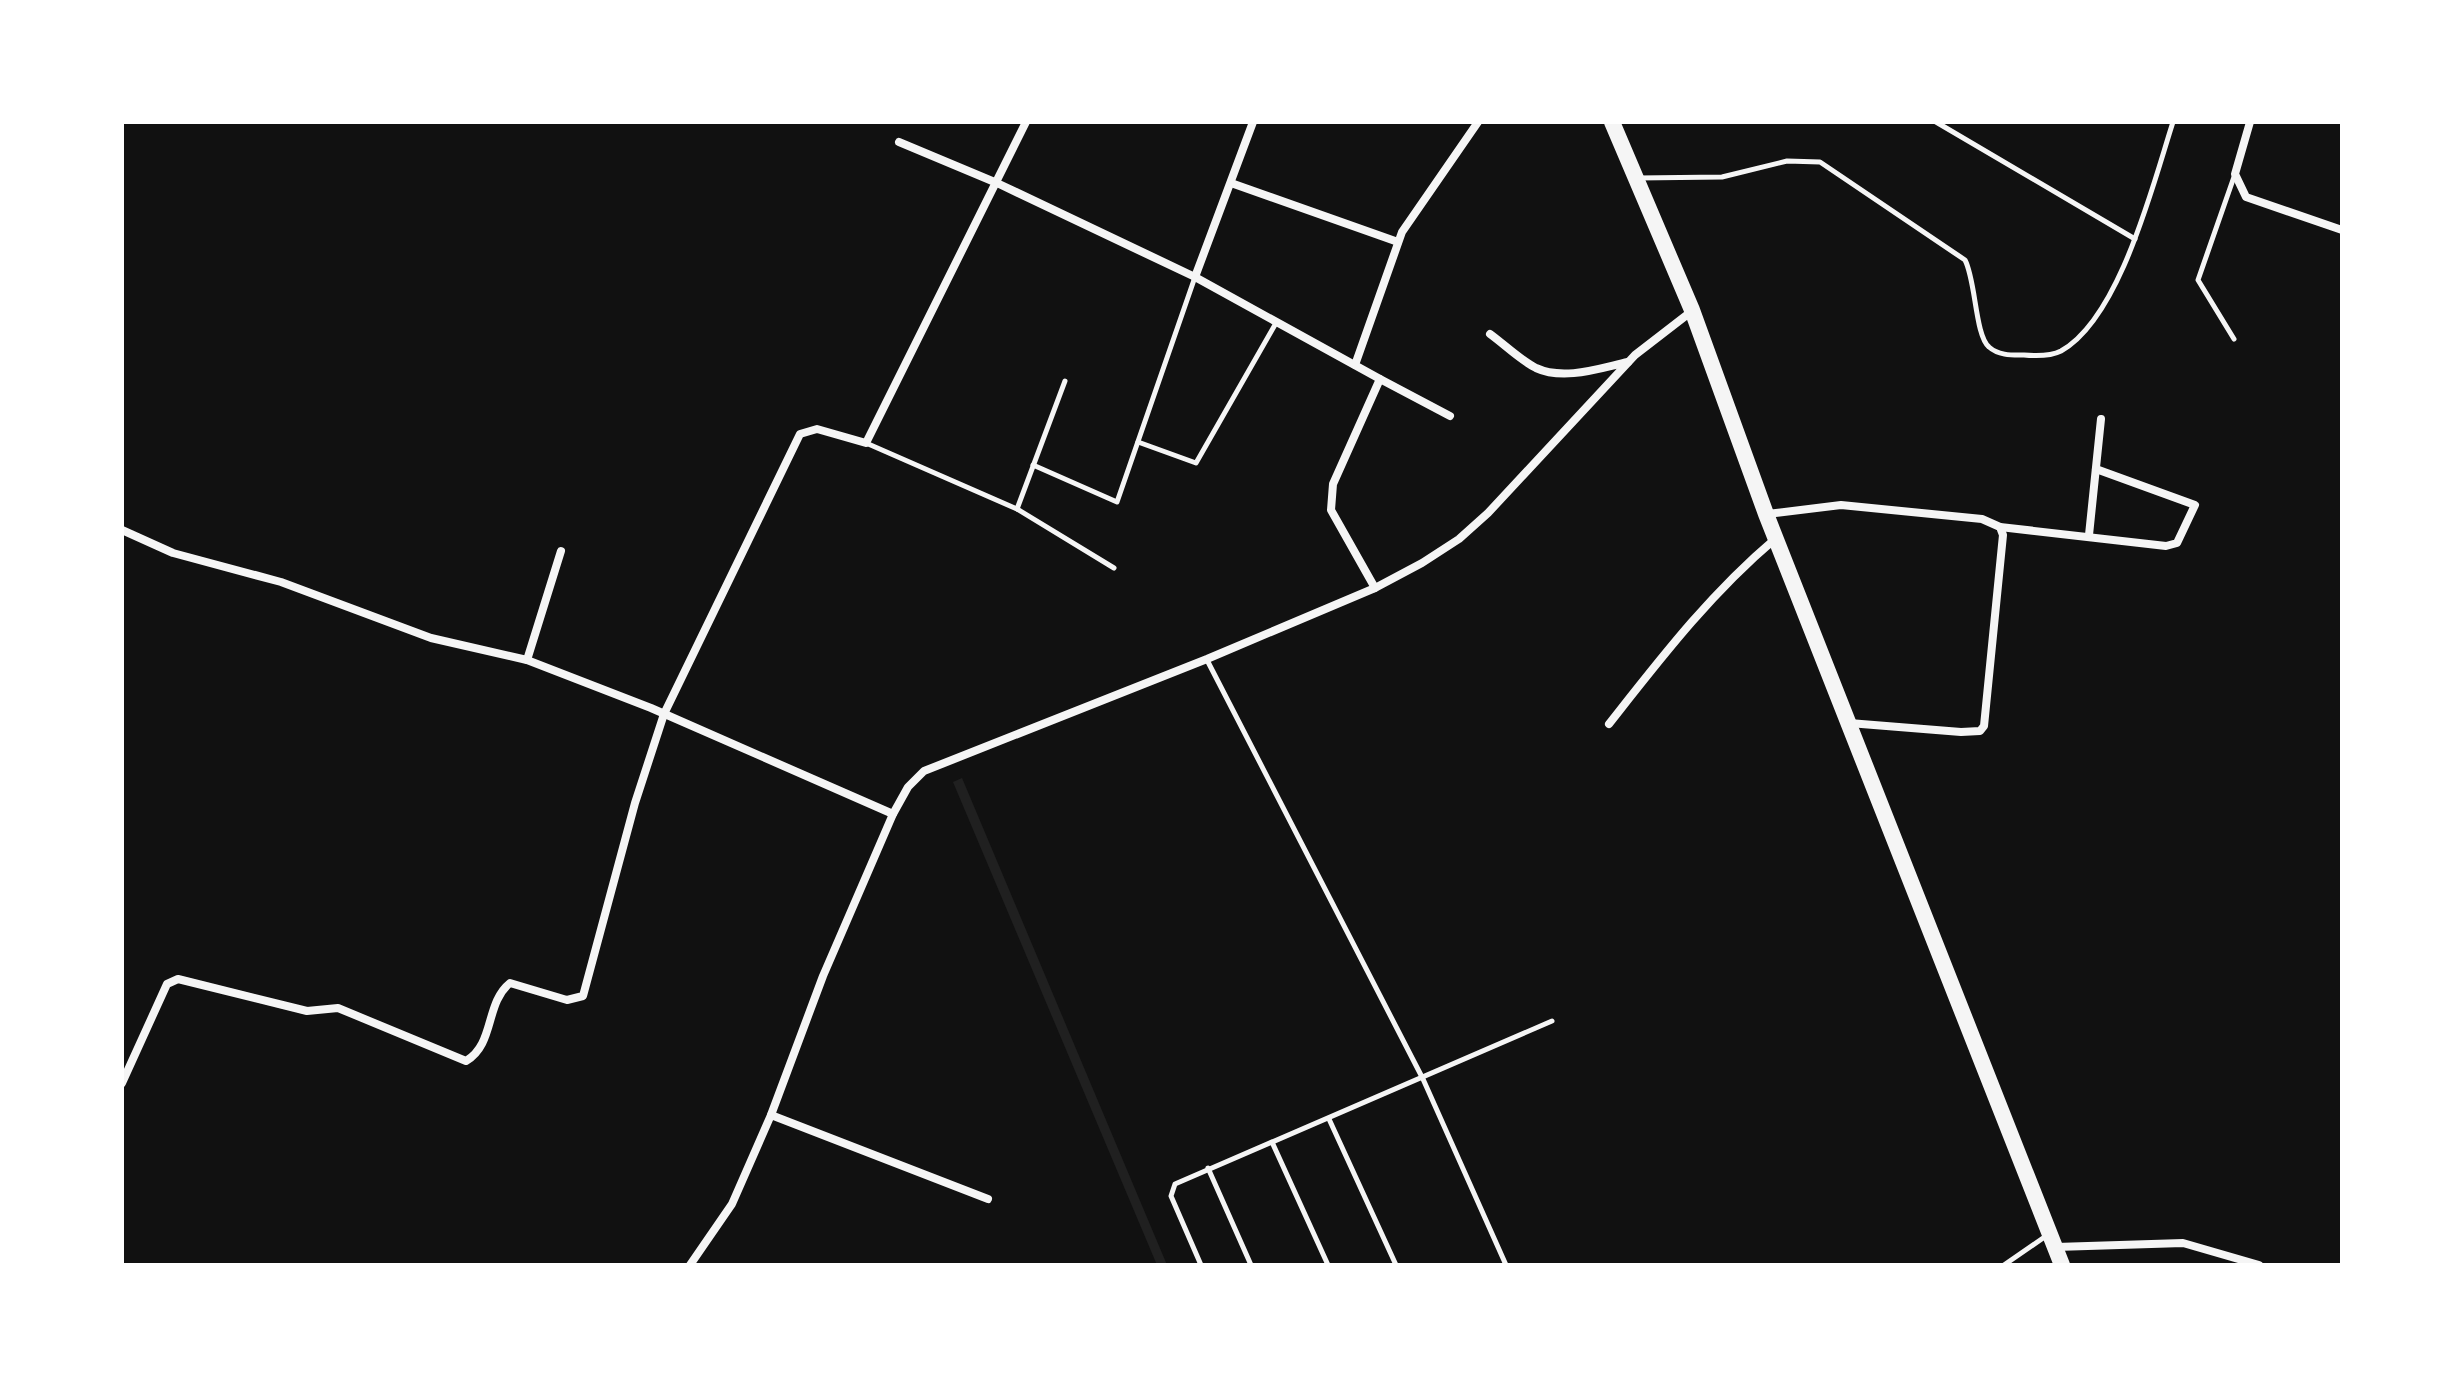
<svg xmlns="http://www.w3.org/2000/svg" width="2464" height="1387" font-family="Inter,sans-serif">
  <style>
    .green { fill: #202020 }
    .lines { fill: none; stroke-linecap: round; stroke-linejoin: round }
    .service { stroke: #f5f5f5; stroke-width: 5 }
    .minor { stroke: #f5f5f5; stroke-width: 8 }
    .trunk { stroke: #f5f5f5; stroke-width: 16 }
  </style>
  <rect width="100%" height="100%" fill="#111"/>
  <path class="green" d="M962 778 1167 1265H1157L953 782Z"/>
  <g class="lines">
    <g class="service">
      <path d="M1936 122 2135 239"/>
      <path d="M1638 178 1722 177 1787 161 1820 162 1965 260C1976 281 1975 335 1989 347 1999 356 2013 355 2024 355 2035 356 2051 356 2061 351 2120 318 2153 184 2173 122"/>
      <path d="M2234 339 2198 280 2235 174"/>
      <path d="M1138 442 1196 463 1276 323"/>
      <path d="M866 443 1017 509 1114 568"/>
      <path d="M1033 465 1117 502 1195 277"/>
      <path d="M1017 509 1065 381"/>
      <path d="M1207 660 1423 1079 1506 1265"/>
      <path d="M1329 1119 1396 1265"/>
      <path d="M1272 1142 1328 1265"/>
      <path d="M1208 1168 1251 1265"/>
      <path d="M1201 1265 1171 1196 1175 1184 1552 1021"/>
      <path d="M2004 1265 2046 1236"/>
    </g>
    <g class="minor">
      <path d="M2250 122 2235 174 2246 197 2342 230"/>
      <path d="M899 142 997 183 1195 277 1380 379 1333 484 1331 510 1375 588"/>
      <path d="M1231 183 1398 242"/>
      <path d="M1195 277 1253 122"/>
      <path d="M1490 334C1504 344 1520 360 1536 368 1564 381 1600 368 1628 362"/>
      <path d="M1355 365 1402 232 1478 122"/>
      <path d="M1380 379 1450 416"/>
      <path d="M1767 514 1841 505 1982 519 2000 527 2003 535 1984 726 1980 731 1961 732 1849 723"/>
      <path d="M2000 527 2166 546 2177 543 2195 505 2096 469"/>
      <path d="M122 530 173 553 281 582 431 638 527 660 651 708 893 814"/>
      <path d="M2089 535 2101 419"/>
      <path d="M527 660 561 551"/>
      <path d="M1609 724C1661 658 1710 594 1775 539"/>
      <path d="M122 1083 167 984 178 979 307 1011 338 1008 466 1061C495 1044 485 1003 510 983L567 1000 583 996 635 803 664 714 800 434 817 429 866 443 1026 122"/>
      <path d="M771 1115 988 1199"/>
      <path d="M2056 1247 2183 1243 2259 1265"/>
      <path d="M690 1265 732 1204 771 1115 823 976 893 814 908 787 924 771 1207 659 1375 588 1422 563 1459 539 1488 513 1635 355 1692 311"/>
    </g>
    <path class="trunk" d="M1612 122 1692 310 1766 514 2062 1265"/>
  </g>
  <rect width="2464" height="1387" fill="none" stroke="#ffffff" stroke-width="248"/>
</svg>
